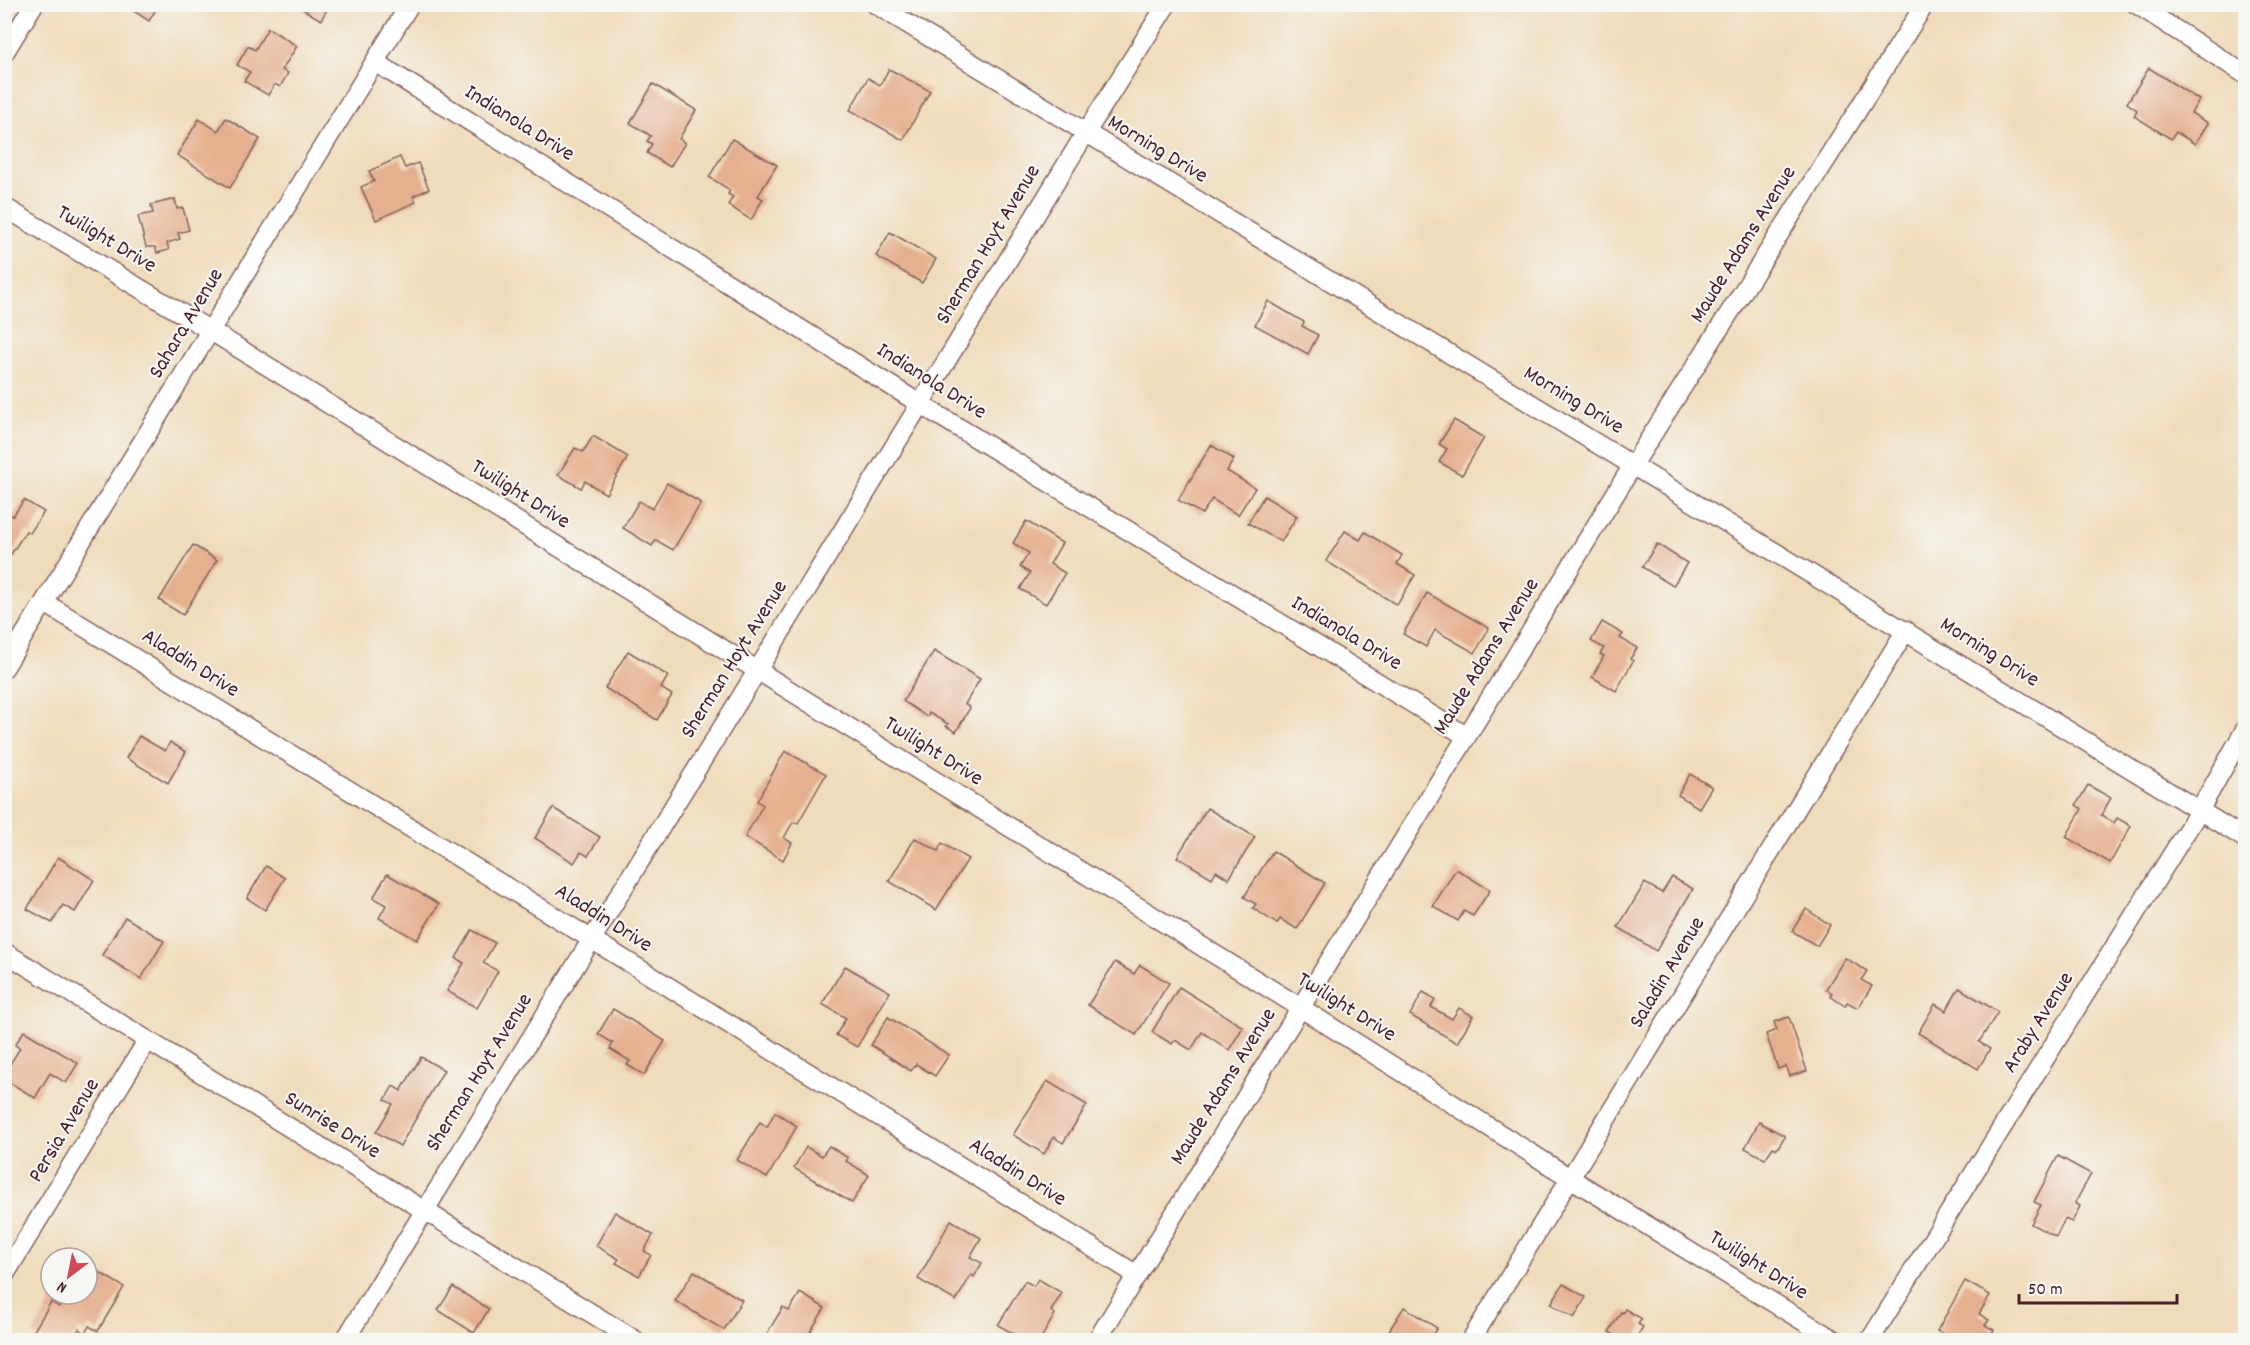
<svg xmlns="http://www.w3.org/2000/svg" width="2250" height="1345" font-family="Dekko,sans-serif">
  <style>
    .building { fill: #e5b08f }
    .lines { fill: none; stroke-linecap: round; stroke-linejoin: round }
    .minor-casing { stroke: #84615d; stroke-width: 21 }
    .minor { stroke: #fff; stroke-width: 18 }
    .labels { text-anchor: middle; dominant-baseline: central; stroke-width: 4.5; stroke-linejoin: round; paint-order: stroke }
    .street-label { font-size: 22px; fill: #4a1f2b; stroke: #f6f6f2 }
  </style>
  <rect width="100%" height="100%" fill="#f6f6f2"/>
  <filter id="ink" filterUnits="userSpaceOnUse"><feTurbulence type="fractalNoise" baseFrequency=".0167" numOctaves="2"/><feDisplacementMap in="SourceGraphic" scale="12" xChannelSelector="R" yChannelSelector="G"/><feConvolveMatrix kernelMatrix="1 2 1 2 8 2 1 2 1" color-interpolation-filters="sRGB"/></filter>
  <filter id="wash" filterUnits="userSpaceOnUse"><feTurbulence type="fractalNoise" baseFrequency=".008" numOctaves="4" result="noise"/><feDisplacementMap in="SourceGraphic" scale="24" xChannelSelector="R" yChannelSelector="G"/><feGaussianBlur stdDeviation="1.35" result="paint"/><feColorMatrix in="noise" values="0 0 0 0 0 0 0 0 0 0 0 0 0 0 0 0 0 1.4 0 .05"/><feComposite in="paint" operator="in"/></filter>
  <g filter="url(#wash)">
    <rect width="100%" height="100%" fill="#efdcbb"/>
    <g id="blocks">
      <g class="building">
        <path d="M123 4H159L149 21Z"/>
        <path d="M294 4H330L321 20Z"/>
        <path d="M268 28 297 46 282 70 288 73 280 87 275 84 268 95 244 81 250 72 237 65 248 46 255 50Z"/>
        <path d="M2149 68 2199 100 2191 113 2208 123 2195 144 2176 132 2171 139 2134 116 2137 110 2127 103Z"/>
        <path d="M889 69 930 91 903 140 850 110 868 78 880 85Z"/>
        <path d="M653 84 696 110 679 139 685 143 670 167 647 153 652 144 647 141 651 136 630 123Z"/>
        <path d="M226 118 260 139 230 188 177 155 199 119 218 131Z"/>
        <path d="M732 139 777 165 758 196 763 199 751 220 728 205 733 197 728 194 730 190 709 177Z"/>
        <path d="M400 157 405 168 418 163 429 189 413 196 416 202 376 220 361 187 374 181 369 171Z"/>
        <path d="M175 199 177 209 183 208 189 230 178 233 180 239 167 243 169 250 157 253 155 247H146L138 216 153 213 151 205Z"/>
        <path d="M890 232 936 259 922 283 876 256Z"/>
        <path d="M1268 301 1304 322 1302 326 1318 335 1308 354 1255 325Z"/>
        <path d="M1454 420 1484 438 1462 475 1439 462 1447 449 1439 444Z"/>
        <path d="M593 436 628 457 606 494 585 481 581 488 558 475 575 448 583 452Z"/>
        <path d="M1211 445 1234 459 1227 471 1255 488 1238 515 1212 499 1202 514 1178 500Z"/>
        <path d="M667 483 701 503 673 550 656 540 652 546 623 528 639 501 652 509Z"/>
        <path d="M1264 496 1297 516 1281 542 1248 523Z"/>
        <path d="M24 500 44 512 30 533 26 531 6 562 4 511 13 516Z"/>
        <path d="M1026 521 1062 543 1050 564 1065 573 1046 604 1020 589 1030 573 1020 567 1029 553 1013 543Z"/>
        <path d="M1345 531 1360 540 1365 532 1402 555 1397 564 1415 575 1397 605 1326 561Z"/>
        <path d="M1657 544 1687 563 1673 586 1642 567Z"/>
        <path d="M193 545 217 560 183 615 159 600Z"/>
        <path d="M1427 593 1489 628 1475 653 1435 630 1426 647 1403 634Z"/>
        <path d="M1602 622 1623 634 1620 638 1637 648 1630 659 1633 661 1616 691 1592 677 1604 656 1600 654 1604 648 1591 641Z"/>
        <path d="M628 651 668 676 661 688 672 695 657 720 605 688Z"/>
        <path d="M934 651 980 679 965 704 970 708 956 732 946 726 948 724 929 713 927 717 903 701Z"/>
        <path d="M139 736 165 751 170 742 186 752 168 783 126 758Z"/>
        <path d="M785 751 826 774 798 823 793 822 784 838 792 843 783 860 745 837 763 805 757 801Z"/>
        <path d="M1690 774 1712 787 1699 808 1678 795Z"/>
        <path d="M2088 785 2111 798 2101 815 2114 823 2117 818 2131 826 2110 863 2066 837 2082 809 2076 805Z"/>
        <path d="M553 808 600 837 588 856 581 852 574 863 535 838Z"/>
        <path d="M1207 808 1255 837 1229 879 1216 871 1212 878 1177 857Z"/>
        <path d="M915 838 938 851 942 843 968 859 936 910 889 881Z"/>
        <path d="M1273 851 1325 883 1297 929 1280 919 1277 924 1253 908 1256 904 1244 897Z"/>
        <path d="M58 857 94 880 75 912 63 905 52 923 27 909Z"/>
        <path d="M266 866 285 878 265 910 247 898Z"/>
        <path d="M1456 869 1490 890 1473 916 1464 911 1458 921 1433 906Z"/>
        <path d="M387 874 439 904 417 940 379 918 386 905 373 898Z"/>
        <path d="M1672 877 1693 889 1656 951 1618 927 1645 883 1662 893Z"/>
        <path d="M1806 909 1830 925 1817 946 1792 931Z"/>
        <path d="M125 917 164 941 141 979 102 955Z"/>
        <path d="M472 930 495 943 483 963 498 971 477 1008 447 991 464 963 456 958Z"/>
        <path d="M1845 958 1867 971 1861 980 1872 986 1858 1008 1847 1002 1845 1006 1830 996 1832 993 1826 989Z"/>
        <path d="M1115 962 1134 974 1140 965 1169 983 1136 1035 1088 1005Z"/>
        <path d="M845 966 890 992 857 1047 836 1035 846 1018 822 1004Z"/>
        <path d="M1179 987 1243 1027 1229 1050 1202 1032 1191 1050 1175 1040 1172 1044 1152 1032Z"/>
        <path d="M1959 988 1998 1012 1979 1042 1990 1049 1978 1069 1918 1033 1935 1004 1946 1011Z"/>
        <path d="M1423 992 1435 999 1431 1007 1452 1019 1459 1008 1473 1016 1457 1043 1410 1015Z"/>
        <path d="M613 1009 665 1041 644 1075 627 1065 630 1061 610 1049 613 1043 598 1034Z"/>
        <path d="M888 1017 949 1055 935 1076 916 1064 911 1071 871 1045Z"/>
        <path d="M1789 1017 1807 1071 1790 1076 1786 1066 1778 1069 1766 1034 1777 1030 1774 1022Z"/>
        <path d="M24 1031 78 1063 66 1083 50 1073 35 1098 4 1079V1074L20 1048 15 1045Z"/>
        <path d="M421 1057 444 1070 400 1146 376 1132 393 1104 385 1100 393 1086 401 1091Z"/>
        <path d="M1047 1081 1087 1105 1063 1143 1054 1137 1044 1154 1013 1135Z"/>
        <path d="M775 1112 797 1126 767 1178 737 1160 760 1122 767 1127Z"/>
        <path d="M1759 1122 1785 1136 1777 1149 1773 1147 1765 1159 1745 1148Z"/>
        <path d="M829 1146 848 1158 846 1161 869 1175 852 1203 794 1168 806 1147 822 1156Z"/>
        <path d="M2058 1156 2091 1174 2075 1203 2080 1206 2072 1222 2065 1219 2056 1237 2031 1224 2041 1205 2034 1202Z"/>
        <path d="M615 1212 653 1235 644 1251 651 1255 639 1276 616 1263 619 1259 596 1246Z"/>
        <path d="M951 1220 981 1238 970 1257 982 1263 974 1277 971 1275 956 1301 918 1279Z"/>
        <path d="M87 1265 124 1287 98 1331 89 1326 85 1333 79 1329 72 1340H43L32 1334 51 1302 59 1307 67 1294H87Z"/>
        <path d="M694 1271 742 1300 724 1330 675 1301Z"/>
        <path d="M1038 1279 1062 1293 1051 1311 1055 1314 1040 1340H1024L998 1325 1025 1281 1034 1286Z"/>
        <path d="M1965 1281 1990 1295 1979 1314 1989 1320 1985 1325 1994 1330 1988 1340H1954L1937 1331Z"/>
        <path d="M1563 1284 1586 1297 1574 1318 1551 1304Z"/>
        <path d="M453 1287 489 1309 474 1333 438 1310Z"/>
        <path d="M800 1293 825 1308 805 1340H763L783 1307 789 1311Z"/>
        <path d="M1404 1307 1437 1328 1429 1340H1383Z"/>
        <path d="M1625 1309 1642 1319 1638 1324 1643 1327 1635 1340H1623L1609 1332 1621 1312 1623 1313Z"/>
      </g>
    </g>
  </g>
  <g filter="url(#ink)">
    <use href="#blocks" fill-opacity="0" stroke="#84615d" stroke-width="1.5"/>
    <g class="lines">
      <defs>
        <g id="minor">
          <path d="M875 4C1330 285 1791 558 2246 839"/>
          <path d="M2136 4 2246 75"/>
          <path d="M4 53 34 4"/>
          <path d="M375 62 920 404 1466 736"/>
          <path d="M4 207 211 331 1301 1008 1570 1178 1834 1340"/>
          <path d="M45 603 1137 1275"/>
          <path d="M4 668 410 4"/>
          <path d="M4 952 635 1340"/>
          <path d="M4 1276 147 1041"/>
          <path d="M345 1340 757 671 1085 134 1167 4"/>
          <path d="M1097 1340 1633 465 1925 4"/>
          <path d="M1471 1340 1906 630"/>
          <path d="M1870 1340 2199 811 2246 728"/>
        </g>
      </defs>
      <use href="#minor" class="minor-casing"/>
      <use href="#minor" class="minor"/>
    </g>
  </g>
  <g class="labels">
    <g class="street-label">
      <text transform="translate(519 124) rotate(32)">Indianola Drive</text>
      <text transform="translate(1157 150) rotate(31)">Morning Drive</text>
      <text transform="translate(106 240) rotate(31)">Twilight Drive</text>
      <text transform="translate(989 245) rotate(-59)">Sherman Hoyt Avenue</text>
      <text transform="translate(1744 245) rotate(-58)">Maude Adams Avenue</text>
      <text transform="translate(187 324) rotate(-59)">Sahara Avenue</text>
      <text transform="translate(931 382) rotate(32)">Indianola Drive</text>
      <text transform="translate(1573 401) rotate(31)">Morning Drive</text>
      <text transform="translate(520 495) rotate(32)">Twilight Drive</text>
      <text transform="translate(1346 634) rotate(31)">Indianola Drive</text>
      <text transform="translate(1989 653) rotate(32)">Morning Drive</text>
      <text transform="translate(1487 657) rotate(-58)">Maude Adams Avenue</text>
      <text transform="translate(735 660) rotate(-58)">Sherman Hoyt Avenue</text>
      <text transform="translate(190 664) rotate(32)">Aladdin Drive</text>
      <text transform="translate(933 752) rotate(32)">Twilight Drive</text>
      <text transform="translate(603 919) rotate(32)">Aladdin Drive</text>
      <text transform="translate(1668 973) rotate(-59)">Saladin Avenue</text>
      <text transform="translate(1346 1008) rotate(32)">Twilight Drive</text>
      <text transform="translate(2039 1023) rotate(-58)">Araby Avenue</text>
      <text transform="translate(480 1073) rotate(-58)">Sherman Hoyt Avenue</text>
      <text transform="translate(1224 1087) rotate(-58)">Maude Adams Avenue</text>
      <text transform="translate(332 1126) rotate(32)">Sunrise Drive</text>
      <text transform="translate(65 1131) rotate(-59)">Persia Avenue</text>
      <text transform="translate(1017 1173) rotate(32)">Aladdin Drive</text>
      <text transform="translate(1758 1266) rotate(32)">Twilight Drive</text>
    </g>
  </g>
  <rect width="2250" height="1345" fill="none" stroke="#f6f6f2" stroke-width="24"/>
  <g transform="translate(69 1276) rotate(212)"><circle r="28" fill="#f6f6f2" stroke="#b1a0a2" stroke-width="1.5"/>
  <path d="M0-4.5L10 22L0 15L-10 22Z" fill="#d1495b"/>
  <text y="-9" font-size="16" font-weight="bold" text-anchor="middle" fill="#4a1f2b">N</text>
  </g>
  <path d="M2019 1294v9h158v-9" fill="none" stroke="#4a1f2b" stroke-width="3"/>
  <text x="2028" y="1294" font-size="18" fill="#4a1f2b" stroke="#f6f6f2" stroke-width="4.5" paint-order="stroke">50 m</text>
</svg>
